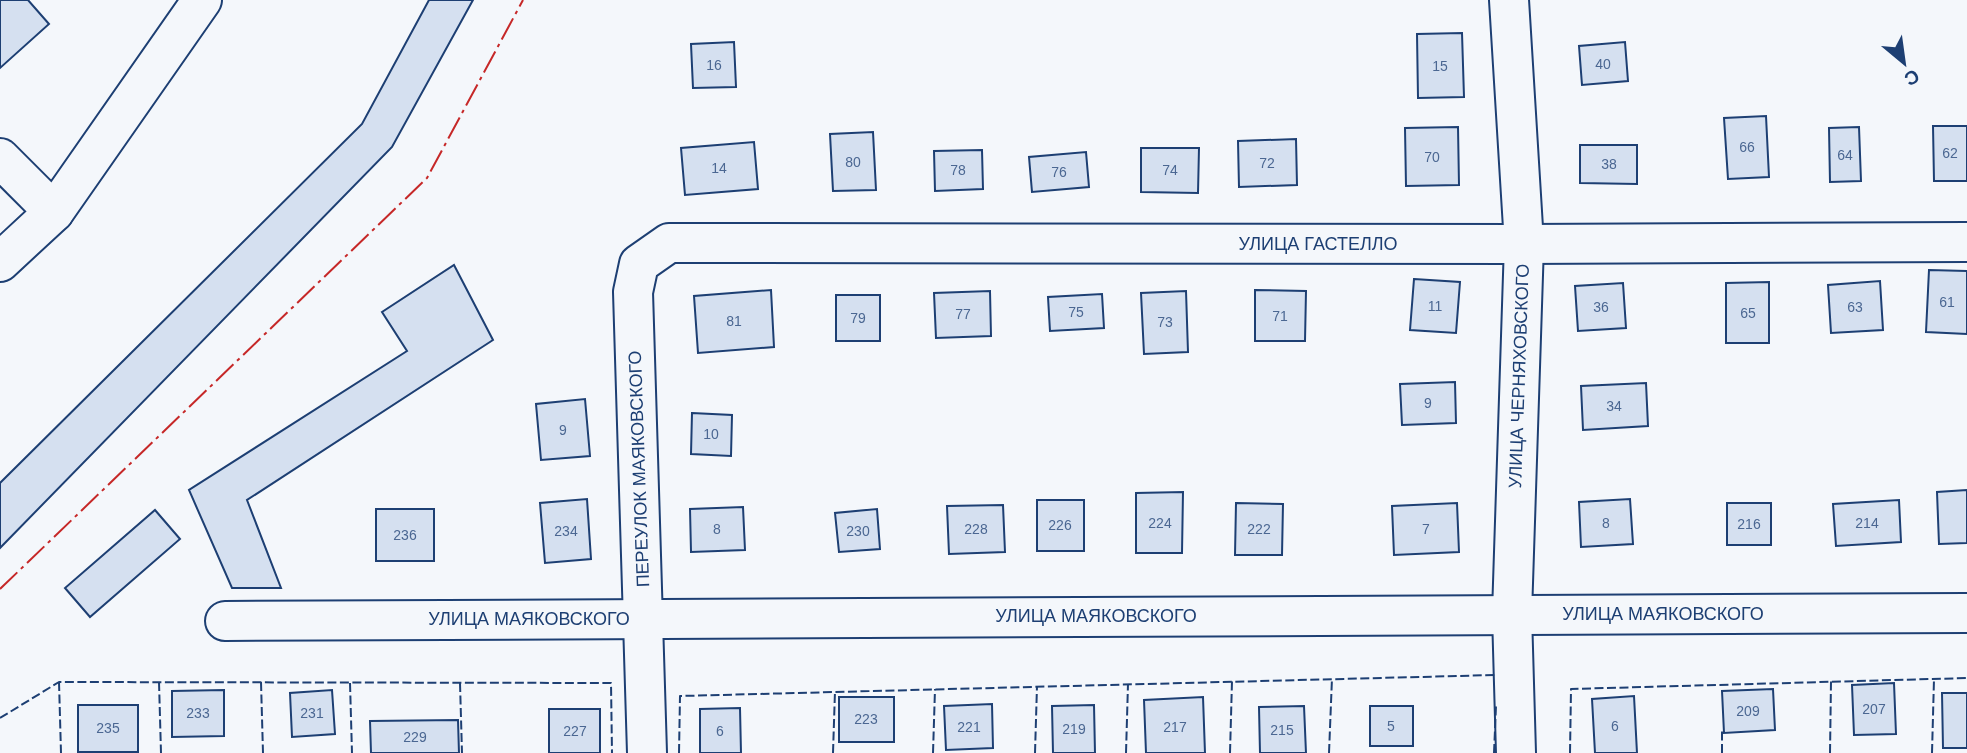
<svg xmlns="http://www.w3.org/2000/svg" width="1967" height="753" font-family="Helvetica,sans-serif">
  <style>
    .building { fill: #d5e0f0; stroke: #1d3f73; stroke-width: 2 }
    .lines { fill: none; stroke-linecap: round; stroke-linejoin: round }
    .minor-casing { stroke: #1d3f73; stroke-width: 42 }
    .minor { stroke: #f4f7fb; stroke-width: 38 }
    .fence { stroke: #1d3f73; stroke-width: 2; stroke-dasharray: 9 3.5; stroke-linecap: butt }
    .power { stroke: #c62828; stroke-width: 2; stroke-dasharray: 24 5 3.5 5; stroke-linecap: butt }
    .labels { text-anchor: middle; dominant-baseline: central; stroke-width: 5; stroke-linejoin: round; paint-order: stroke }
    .number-label { font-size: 14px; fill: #4b6792 }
    .street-label { font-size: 18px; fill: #1d3f73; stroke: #f4f7fb }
  </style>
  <rect width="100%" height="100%" fill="#f4f7fb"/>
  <g class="building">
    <path d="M0 0H28L49 24 0 68Z"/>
    <path d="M429 0H473L392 147 0 548V483L362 124Z"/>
    <path d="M1462 33 1464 97 1418 98 1417 34Z"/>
    <path d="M734 42 736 87 693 88 691 44Z"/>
    <path d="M1625 42 1628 81 1582 85 1579 46Z"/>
    <path d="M1766 116 1769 177 1728 179 1724 118Z"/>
    <path d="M1933 126H1967V181H1934Z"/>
    <path d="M1458 127 1459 185 1406 186 1405 128Z"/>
    <path d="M1859 127 1861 181 1830 182 1829 128Z"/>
    <path d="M873 132 876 190 833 191 830 134Z"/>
    <path d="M1296 139 1297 185 1239 187 1238 141Z"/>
    <path d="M754 142 758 189 685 195 681 148Z"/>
    <path d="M1580 145H1637V184L1580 183Z"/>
    <path d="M1141 148H1199L1198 193 1141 192Z"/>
    <path d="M982 150 983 189 935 191 934 151Z"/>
    <path d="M1086 152 1089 187 1032 192 1029 157Z"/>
    <path d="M454 265 493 340 247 500 281 588H232L189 490 407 351 382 312Z"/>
    <path d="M1929 270 1967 271V334L1926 332Z"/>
    <path d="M1414 279 1460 282 1456 333 1410 330Z"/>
    <path d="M1880 281 1883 330 1831 333 1828 285Z"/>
    <path d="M1769 282V343H1726V283Z"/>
    <path d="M1623 283 1626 328 1578 331 1575 286Z"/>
    <path d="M771 290 774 347 698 353 694 296Z"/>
    <path d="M1255 290 1306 291 1305 341H1255Z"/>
    <path d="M990 291 991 336 936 338 934 293Z"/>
    <path d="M1186 291 1188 352 1144 354 1141 293Z"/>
    <path d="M1102 294 1104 328 1050 331 1048 297Z"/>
    <rect x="836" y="295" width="44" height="46"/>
    <path d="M1455 382 1456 423 1402 425 1400 384Z"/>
    <path d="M1646 383 1648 426 1583 430 1581 386Z"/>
    <path d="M585 399 590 456 541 460 536 404Z"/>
    <path d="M692 413 732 415 731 456 691 454Z"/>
    <path d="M1967 490V543L1939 544 1937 492Z"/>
    <path d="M1183 492 1182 553H1136V493Z"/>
    <path d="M587 499 591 559 545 563 540 503Z"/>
    <path d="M1630 499 1633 544 1581 547 1579 502Z"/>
    <rect x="1037" y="500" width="47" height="51"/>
    <path d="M1899 500 1901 542 1836 546 1833 504Z"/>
    <path d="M1236 503 1283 504 1282 555H1235Z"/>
    <path d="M1457 503 1459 552 1394 555 1392 506Z"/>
    <rect x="1727" y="503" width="44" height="42"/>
    <path d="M1003 505 1005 552 949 554 947 506Z"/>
    <path d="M743 507 745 550 691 552 690 509Z"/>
    <rect x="376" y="509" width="58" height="52"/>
    <path d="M877 509 880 549 839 552 835 513Z"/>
    <path d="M155 510 180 539 90 617 65 588Z"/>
    <path d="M1894 683 1896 734 1854 735 1852 685Z"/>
    <path d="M1773 689 1775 730 1724 733 1722 691Z"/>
    <path d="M224 690V736L172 737V691Z"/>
    <path d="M332 690 335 734 292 737 290 693Z"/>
    <path d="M1942 693H1967V748H1943Z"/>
    <path d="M1634 696 1637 753H1595L1592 699Z"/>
    <rect x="839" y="697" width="55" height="45"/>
    <path d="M1203 697 1205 753H1146L1144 700Z"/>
    <path d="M992 704 993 748 946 750 944 706Z"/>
    <rect x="78" y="705" width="60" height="47"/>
    <path d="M1094 705 1095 753H1053L1052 706Z"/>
    <path d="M1304 706 1306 753H1260L1259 707Z"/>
    <rect x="1370" y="706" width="43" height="40"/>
    <path d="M740 708 741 753H700V709Z"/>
    <rect x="549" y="709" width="51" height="44"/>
    <path d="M458 720 459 753H371L370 721Z"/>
  </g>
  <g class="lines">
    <defs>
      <g id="minor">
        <path d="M1509 0 1524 244 1512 614 1516 753"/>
        <path d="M0 158 54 212"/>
        <path d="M0 262 54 212 202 0"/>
        <path d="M225 621 1967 613"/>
        <path d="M647 753 633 292 639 264 669 243 1524 244 1967 242"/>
      </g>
    </defs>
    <use href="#minor" class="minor-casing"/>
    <use href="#minor" class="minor"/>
    <g class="fence">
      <path d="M59 682 61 753"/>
      <path d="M159 682 161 753"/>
      <path d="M261 682 263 753"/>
      <path d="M350 683 352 753"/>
      <path d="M460 683 462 753"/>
      <path d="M0 718 59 682 611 683 612 753"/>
      <path d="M679 753 680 696 1496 675"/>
      <path d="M833 753 835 691"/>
      <path d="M933 753 935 689"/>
      <path d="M1035 753 1037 686"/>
      <path d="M1126 753 1128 684"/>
      <path d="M1230 753 1232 681"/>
      <path d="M1329 753 1332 678"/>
      <path d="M1494 753 1496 706"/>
      <path d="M1570 753 1571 689 1967 678"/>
      <path d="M1722 753V730"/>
      <path d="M1830 753 1831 681"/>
      <path d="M1932 753 1934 679"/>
    </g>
    <path class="power" d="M0 589 427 178 523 0"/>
  </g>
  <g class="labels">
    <g class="number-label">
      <text x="1603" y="64">40</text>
      <text x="714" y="65">16</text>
      <text x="1440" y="66">15</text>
      <text x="1747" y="147">66</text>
      <text x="1950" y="153">62</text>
      <text x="1845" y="155">64</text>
      <text x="1432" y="157">70</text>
      <text x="853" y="162">80</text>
      <text x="1267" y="163">72</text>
      <text x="1609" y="164">38</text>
      <text x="719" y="168">14</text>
      <text x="958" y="170">78</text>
      <text x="1170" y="170">74</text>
      <text x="1059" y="172">76</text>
      <text x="1947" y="302">61</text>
      <text x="1435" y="306">11</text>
      <text x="1601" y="307">36</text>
      <text x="1855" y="307">63</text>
      <text x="1076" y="312">75</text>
      <text x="1748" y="313">65</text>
      <text x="963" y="314">77</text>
      <text x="1280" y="316">71</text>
      <text x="858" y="318">79</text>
      <text x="734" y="321">81</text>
      <text x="1165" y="322">73</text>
      <text x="1428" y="403">9</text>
      <text x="1614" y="406">34</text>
      <text x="563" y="430">9</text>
      <text x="711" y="434">10</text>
      <text x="1160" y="523">224</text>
      <text x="1606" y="523">8</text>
      <text x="1867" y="523">214</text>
      <text x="1749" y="524">216</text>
      <text x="1060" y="525">226</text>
      <text x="717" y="529">8</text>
      <text x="976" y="529">228</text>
      <text x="1259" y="529">222</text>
      <text x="1426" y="529">7</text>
      <text x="566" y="531">234</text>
      <text x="858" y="531">230</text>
      <text x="405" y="535">236</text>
      <text x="1874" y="709">207</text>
      <text x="1748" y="711">209</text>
      <text x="198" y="713">233</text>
      <text x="312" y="713">231</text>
      <text x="866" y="719">223</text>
      <text x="1391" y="726">5</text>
      <text x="1615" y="726">6</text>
      <text x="969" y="727">221</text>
      <text x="1175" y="727">217</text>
      <text x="108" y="728">235</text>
      <text x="1074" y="729">219</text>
      <text x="1282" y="730">215</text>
      <text x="575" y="731">227</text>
      <text x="720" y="731">6</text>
      <text x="415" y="737">229</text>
    </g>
    <g class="street-label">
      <text x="1318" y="244">УЛИЦА ГАСТЕЛЛО</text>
      <text transform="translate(1519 376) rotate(-88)">УЛИЦА ЧЕРНЯХОВСКОГО</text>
      <text transform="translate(639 469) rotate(-92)">ПЕРЕУЛОК МАЯКОВСКОГО</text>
      <text x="1663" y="614">УЛИЦА МАЯКОВСКОГО</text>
      <text x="1096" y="616">УЛИЦА МАЯКОВСКОГО</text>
      <text x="529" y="619">УЛИЦА МАЯКОВСКОГО</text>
    </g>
  </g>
  <g transform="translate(1904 63) rotate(151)" stroke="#f4f7fb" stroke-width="5" paint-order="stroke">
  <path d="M0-5L12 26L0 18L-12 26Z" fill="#1d3f73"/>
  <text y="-10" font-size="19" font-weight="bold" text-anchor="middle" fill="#1d3f73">С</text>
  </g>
</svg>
